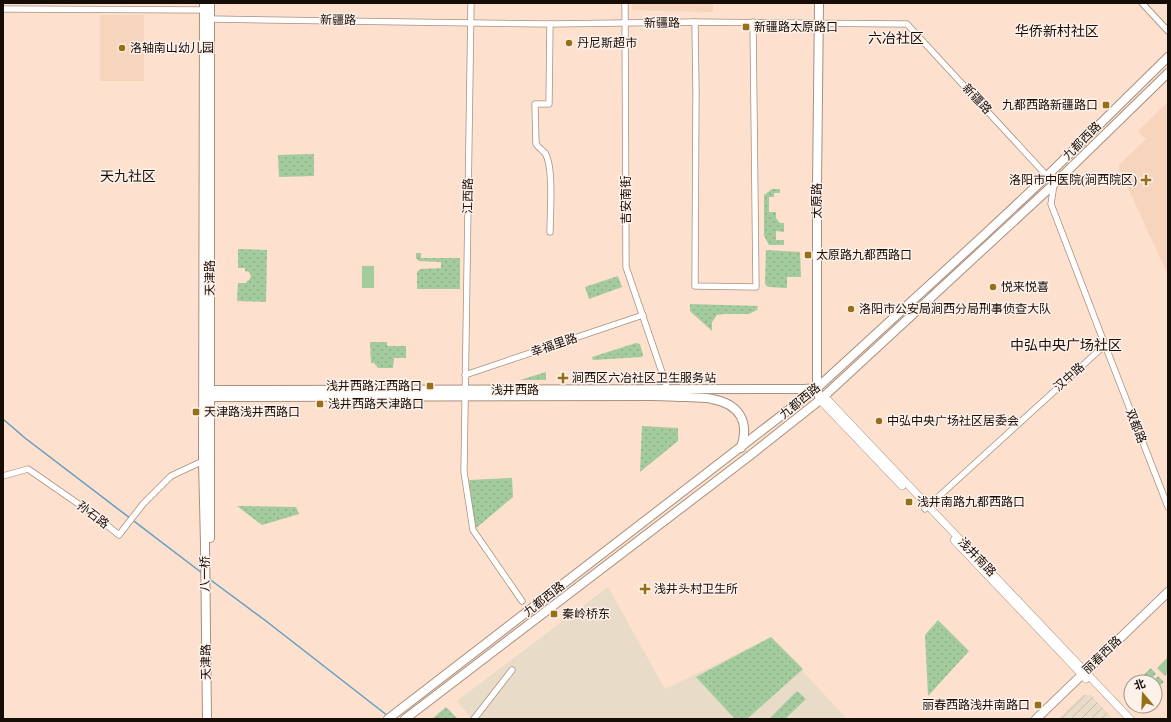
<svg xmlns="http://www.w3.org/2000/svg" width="1171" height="722" font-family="'Times New Roman','Noto Sans SC',serif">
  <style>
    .commercial { fill: #e8dbc7 }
    .industrial { fill: url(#industrial-furrows) }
    .built { fill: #f7d4bc }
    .grass { fill: url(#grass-dots) }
    .pitch { fill: #a3cb9e }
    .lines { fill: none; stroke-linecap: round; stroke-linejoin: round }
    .stream { stroke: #619dc0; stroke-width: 1.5 }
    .minor-casing { stroke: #a98f7d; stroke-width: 7 }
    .tertiary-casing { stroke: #a98f7d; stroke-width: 8 }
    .secondary-casing { stroke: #a98f7d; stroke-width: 10 }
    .primary-casing { stroke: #a98f7d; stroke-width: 10 }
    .minor { stroke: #fff; stroke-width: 5.5 }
    .tertiary { stroke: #fff; stroke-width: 7 }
    .secondary { stroke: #fff; stroke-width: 8 }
    .primary { stroke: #fff; stroke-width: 8 }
    .poi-dot { fill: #966f19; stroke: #fdf1ea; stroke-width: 1.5 }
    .labels { text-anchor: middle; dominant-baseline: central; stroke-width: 3; stroke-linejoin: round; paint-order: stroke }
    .street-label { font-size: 12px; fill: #160d07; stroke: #fdf1ea }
    .poi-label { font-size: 12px; fill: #160d07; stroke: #fdf1ea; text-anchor: start }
    .quarter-label { font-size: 14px; fill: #160d07; stroke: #fdf1ea }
  </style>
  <defs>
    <pattern id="industrial-furrows" width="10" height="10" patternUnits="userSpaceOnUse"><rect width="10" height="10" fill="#e8dbc7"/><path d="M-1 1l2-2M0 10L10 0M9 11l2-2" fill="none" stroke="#c6bba9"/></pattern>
    <pattern id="grass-dots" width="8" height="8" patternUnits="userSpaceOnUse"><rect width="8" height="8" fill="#a3cb9e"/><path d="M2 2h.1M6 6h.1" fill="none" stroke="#8cad87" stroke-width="1.8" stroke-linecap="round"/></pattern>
  </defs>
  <rect width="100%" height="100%" fill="#fde0cd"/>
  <path class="commercial" d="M608 587 665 689 771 637 847 719H472L457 701Z"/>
  <path class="industrial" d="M1084 695H1091L1113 719H1058Z"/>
  <g class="built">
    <path d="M632 3H713V12L632 10Z"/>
    <rect x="100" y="15" width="44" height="66"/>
    <path d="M1168 102V275L1118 166 1146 139 1138 131Z"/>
  </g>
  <g class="grass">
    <path d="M314 154V176L279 177 278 155Z"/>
    <path d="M772 189H780V193H774V197H769V212H776V218L780 223H784V232L776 231V240H784V245H769L764 236V195Z"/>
    <path d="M238 249 267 250 266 302 237 301 238 283H246L247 281 249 280 251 276 249 272 245 271V268H238Z"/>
    <path d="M766 250 800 252 801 277H787V288L768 287 765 284Z"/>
    <path d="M416 253H421V258H460V289H417V272L420 269 441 268V262L419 261 416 258Z"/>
    <path d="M618 276 622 287 589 299 585 287Z"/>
    <path d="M690 304 758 306 757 310 749 314H724L717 315 712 322V331L690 311Z"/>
    <path d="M370 342H387V346H406V358H394L393 368H378L374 363H371Z"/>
    <path d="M636 343 640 344 643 355 642 357 593 360 592 357Z"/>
    <path d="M546 372V380H520Z"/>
    <path d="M642 426 678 428V441L640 472Z"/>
    <path d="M512 478 513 497 475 529 469 480Z"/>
    <path d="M237 506 296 507 299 514 262 525Z"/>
    <path d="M938 620 969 651 928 696 925 635Z"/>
    <path d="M771 637 803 669 747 719H735L696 677Z"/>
    <path d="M1151 668 1156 674 1148 682H1146L1141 677Z"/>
    <path d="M1158 676 1164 682 1155 690V682H1152Z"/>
    <path d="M797 691 806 699 785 719H769Z"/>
    <path d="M446 707 458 719H432Z"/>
  </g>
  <g class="pitch">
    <rect x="362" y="266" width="12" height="22"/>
    <path d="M1168 657V673L1165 676 1157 668Z"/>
  </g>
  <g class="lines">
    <g class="stream">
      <path d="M3 419 25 438 202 573"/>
      <path d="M208 578 266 621 388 716"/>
    </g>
    <defs>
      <g id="minor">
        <path d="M471 3 464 472 473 530 522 601"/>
        <path d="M625 3 626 267 668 390"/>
        <path d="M1142 3 1168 31"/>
        <path d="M3 9 207 10"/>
        <path d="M210 19 550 24 695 22 907 24 1047 176"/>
        <path d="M695 22 696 90 695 286 756 287 753 22"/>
        <path d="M550 24 549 104H535L536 144C538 147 542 150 545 153 554 167 550 214 550 232"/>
        <path d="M1105 345 1168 507"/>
        <path d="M465 375 643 315"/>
        <path d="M3 476 28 469 93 514 119 535 143 504 171 476 203 461 206 460"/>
        <path d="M925 509 1105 345 1051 204 1054 184"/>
        <path d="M474 719 512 670"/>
      </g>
      <g id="tertiary">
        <path d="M824 396 1130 719"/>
        <path d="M820 400 902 486"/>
        <path d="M954 540 1086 679"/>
      </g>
      <g id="secondary">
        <path d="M204 3 203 461 205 544 207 719"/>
        <path d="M210 3V538"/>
        <path d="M819 3 817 186V388L820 400"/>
        <path d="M206 390 804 389 817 388"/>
        <path d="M206 397 650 396C662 396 675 397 687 397 695 398 704 397 712 399 739 404 750 421 741 448"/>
        <path d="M1036 719 1168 592"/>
      </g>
      <g id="primary">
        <path d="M388 719 817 388 984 235 1047 176 1168 57"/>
        <path d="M405 719 748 457 820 400 1054 184 1168 73"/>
      </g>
    </defs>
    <use href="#minor" class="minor-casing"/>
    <use href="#tertiary" class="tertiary-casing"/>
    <use href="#secondary" class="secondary-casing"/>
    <use href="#primary" class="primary-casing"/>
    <use href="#minor" class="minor"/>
    <use href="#tertiary" class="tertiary"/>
    <use href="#secondary" class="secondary"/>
    <use href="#primary" class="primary"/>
  </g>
  <g class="poi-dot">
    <rect x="742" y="23" width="8" height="8" rx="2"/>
    <circle cx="569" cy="43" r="4"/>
    <circle cx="122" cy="48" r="4"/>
    <rect x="1102" y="101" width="8" height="8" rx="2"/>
    <path d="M1144 174h4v4h4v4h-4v4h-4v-4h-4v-4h4z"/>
    <rect x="804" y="251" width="8" height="8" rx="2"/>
    <circle cx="993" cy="287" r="4"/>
    <circle cx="851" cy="309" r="4"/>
    <path d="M561 372h4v4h4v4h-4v4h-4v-4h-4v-4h4z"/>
    <rect x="426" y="382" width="8" height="8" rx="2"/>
    <rect x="316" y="400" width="8" height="8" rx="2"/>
    <rect x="192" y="408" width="8" height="8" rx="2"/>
    <circle cx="879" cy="421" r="4"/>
    <rect x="905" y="498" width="8" height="8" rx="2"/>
    <path d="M643 583h4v4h4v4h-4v4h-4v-4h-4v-4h4z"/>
    <rect x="550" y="610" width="8" height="8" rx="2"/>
    <rect x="1034" y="701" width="8" height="8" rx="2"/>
  </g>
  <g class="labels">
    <g class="street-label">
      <text transform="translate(338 20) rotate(1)">新疆路</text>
      <text transform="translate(662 23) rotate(-1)">新疆路</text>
      <text transform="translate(977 99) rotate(47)">新疆路</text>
      <text transform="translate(1082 141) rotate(-45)">九都西路</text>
      <text transform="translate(468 196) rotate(-89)">江西路</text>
      <text transform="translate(626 200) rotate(-90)">吉安南街</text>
      <text transform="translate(817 201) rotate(-90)">太原路</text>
      <text transform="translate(210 278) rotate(-90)">天津路</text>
      <text transform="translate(554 345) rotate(-19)">幸福里路</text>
      <text transform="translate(1069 377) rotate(-42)">汉中路</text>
      <text x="515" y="390">浅井西路</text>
      <text transform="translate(800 401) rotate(-39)">九都西路</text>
      <text transform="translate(1136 426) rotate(69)">双都路</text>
      <text transform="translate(93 515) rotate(37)">孙石路</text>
      <text transform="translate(977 557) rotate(46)">浅井南路</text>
      <text transform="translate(205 574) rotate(-90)">八一桥</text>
      <text transform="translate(544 599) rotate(-38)">九都西路</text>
      <text transform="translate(1102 655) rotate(-44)">丽春西路</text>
      <text transform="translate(206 662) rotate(-91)">天津路</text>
    </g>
    <g class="poi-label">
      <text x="754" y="27">新疆路太原路口</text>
      <text x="577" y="43">丹尼斯超市</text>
      <text x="130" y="48">洛轴南山幼儿园</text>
      <text x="1098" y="105" text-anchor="end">九都西路新疆路口</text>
      <text x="1137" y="180" text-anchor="end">洛阳市中医院(涧西院区)</text>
      <text x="816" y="255">太原路九都西路口</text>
      <text x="1001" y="287">悦来悦喜</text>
      <text x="859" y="309">洛阳市公安局涧西分局刑事侦查大队</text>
      <text x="572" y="378">涧西区六冶社区卫生服务站</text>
      <text x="422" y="386" text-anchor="end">浅井西路江西路口</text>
      <text x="328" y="404">浅井西路天津路口</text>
      <text x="204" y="412">天津路浅井西路口</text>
      <text x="887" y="421">中弘中央广场社区居委会</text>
      <text x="917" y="502">浅井南路九都西路口</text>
      <text x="654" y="589">浅井头村卫生所</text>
      <text x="562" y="614">秦岭桥东</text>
      <text x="1030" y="705" text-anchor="end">丽春西路浅井南路口</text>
    </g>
    <g class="quarter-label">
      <text x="1057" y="31">华侨新村社区</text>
      <text x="896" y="38">六冶社区</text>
      <text x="128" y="176">天九社区</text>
      <text x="1066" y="345">中弘中央广场社区</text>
    </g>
  </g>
  <rect width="1171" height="722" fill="none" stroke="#160d07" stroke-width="8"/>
  <g transform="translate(1143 694) rotate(341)"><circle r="19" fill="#fdf1ea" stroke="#a1968f"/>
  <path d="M0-3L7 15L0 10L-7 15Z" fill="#966f19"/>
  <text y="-6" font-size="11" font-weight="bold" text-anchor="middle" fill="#160d07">北</text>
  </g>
</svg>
